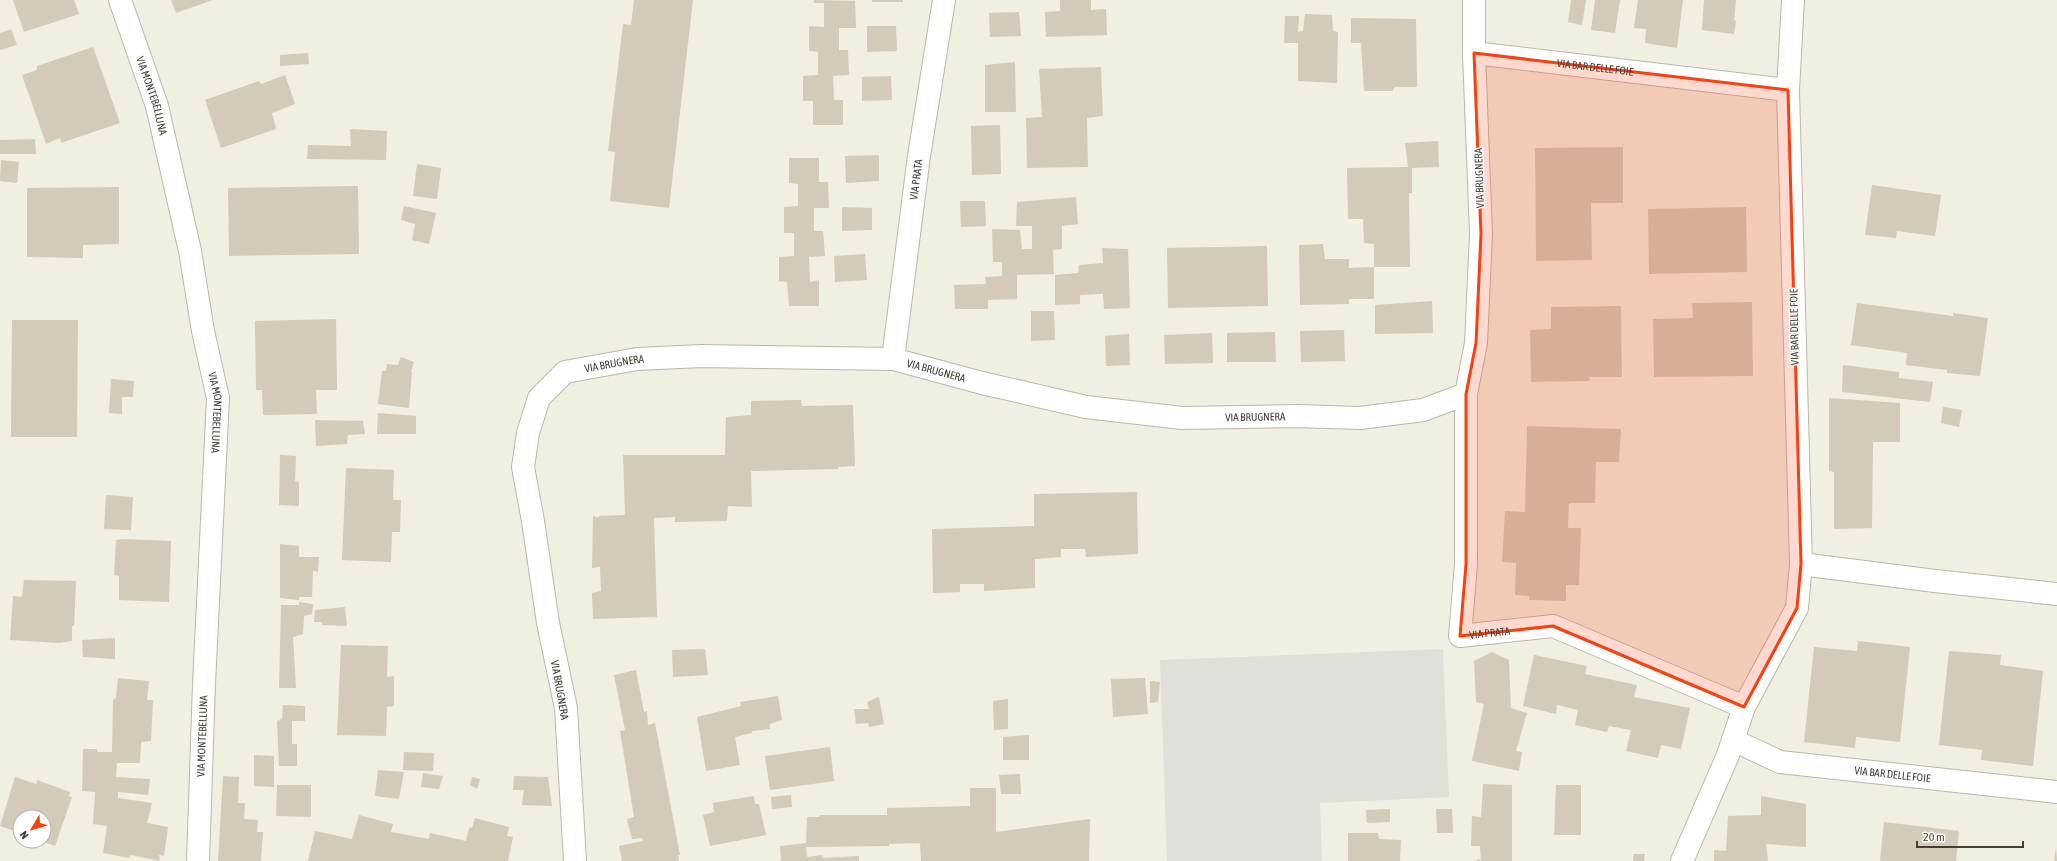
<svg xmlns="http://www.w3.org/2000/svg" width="2057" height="861" font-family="'Asap Condensed',sans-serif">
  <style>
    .parking { fill: #e2dfdb }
    .building { fill: #d3cab8 }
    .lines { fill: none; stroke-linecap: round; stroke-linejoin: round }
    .minor-casing { stroke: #bdb6a5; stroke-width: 24 }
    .minor { stroke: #fff; stroke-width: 22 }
    .marked { fill: #fb3f0f; fill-opacity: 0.2; stroke: #fb3f0f; stroke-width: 3; stroke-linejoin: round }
    .labels { text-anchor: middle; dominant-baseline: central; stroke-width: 3; stroke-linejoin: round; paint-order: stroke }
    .street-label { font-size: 11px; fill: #433d33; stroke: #fff }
  </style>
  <rect width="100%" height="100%" fill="#f1eee2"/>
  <path class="parking" d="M1443 649 1449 797 1320 803 1322 861H1167L1160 660Z"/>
  <g class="building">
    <path d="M13 0H74L79 14 24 32Z"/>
    <path d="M171 0H213L176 13Z"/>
    <path d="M634 0H693L669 208 610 201 615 152 608 151 623 24 631 25Z"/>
    <path d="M814 0 855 1 856 28H839V50H848L849 75 833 76 834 100H843V125H813V101H803V76L818 75V52L809 51V26L824 27V3H814Z"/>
    <rect x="872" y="0" width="31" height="2"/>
    <path d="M1060 0H1091V10L1106 9 1107 35 1046 37 1045 12 1060 11Z"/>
    <path d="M1571 0H1586L1582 25 1568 22Z"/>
    <path d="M1595 0H1620L1615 33 1591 30Z"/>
    <path d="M1638 0H1683L1677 48 1645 43 1646 29 1634 28Z"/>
    <path d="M1704 0H1736L1734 20 1736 21 1734 34 1702 30Z"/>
    <path d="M1019 12 1021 36 990 37 989 13Z"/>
    <path d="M1305 14 1332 15 1333 31 1338 32 1337 83 1298 81V43H1284L1285 16H1299L1298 32 1303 31Z"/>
    <path d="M1351 18 1416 19 1417 87H1394L1393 91H1364L1361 43H1351Z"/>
    <path d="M867 26H896L897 51 867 52Z"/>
    <path d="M11 29 17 45 0 50V33Z"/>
    <path d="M93 47 120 123 61 143 60 138 46 144 22 75 37 70V66Z"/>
    <path d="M308 53 309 64 280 66V55Z"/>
    <path d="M1015 62 1016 112H985V65Z"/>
    <path d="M1101 67 1103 116 1087 118 1088 167 1027 168 1026 118 1042 117 1039 69Z"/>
    <path d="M285 75 295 104 272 113 276 129 221 148 205 100 259 81 261 84Z"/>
    <path d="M891 76 892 100 862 101V77Z"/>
    <path d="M1000 125 1001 174 972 175 971 126Z"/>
    <path d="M350 129 387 131 386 160 307 159 308 145 351 146Z"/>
    <path d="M35 139 36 154H0V140Z"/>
    <path d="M1438 141 1439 167 1412 168V193H1409L1410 267H1374V244L1364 243 1363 219H1348L1347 168 1408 167 1405 143Z"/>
    <path d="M1623 147V203H1591L1592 260 1536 261 1535 148Z"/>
    <path d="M879 155V181L846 183 845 156Z"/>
    <path d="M789 158H819V182H828L829 208H814V231H823L825 256 809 257 810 282 819 280V306H789L787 282 779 281V257L794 256V233H784V207L798 206V184L789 183Z"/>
    <path d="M1 160 19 162 17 183 0 181Z"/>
    <path d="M417 164 441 168 437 199 413 196Z"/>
    <path d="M1872 185 1941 195 1935 236 1897 231 1896 238 1865 235Z"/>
    <path d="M358 186 359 254 229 256 228 188Z"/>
    <path d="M119 187V244L83 245V258L27 257V188Z"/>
    <path d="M1076 197 1078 224 1062 226V249L1053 250 1054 274 1017 275V299L988 300V309H955L954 285 986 284 985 277 1002 276V262H993L992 229 1020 230 1022 249H1032V226H1016L1017 202Z"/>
    <path d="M960 201H985L986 226 961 227Z"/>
    <path d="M404 206 436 213 429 244 412 240 415 224 401 220Z"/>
    <path d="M842 207 872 208V230L842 231Z"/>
    <path d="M1746 207 1747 272 1649 274 1648 209Z"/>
    <path d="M1323 244 1325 259H1349V268L1374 267V299H1349V304L1300 305 1299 245Z"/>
    <path d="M1267 246 1268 306 1168 308 1167 248Z"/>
    <path d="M1102 248 1128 249 1130 308 1104 309 1103 294 1080 295V304L1055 305V275L1078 273 1079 265 1103 263Z"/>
    <path d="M865 254 867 280 835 282 834 256Z"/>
    <path d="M1432 301 1433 333 1375 334V305Z"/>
    <path d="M1752 302 1753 376 1654 377 1653 319 1693 318 1692 303Z"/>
    <path d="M1857 303 1953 316V313L1988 318 1980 376 1947 373V370L1906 365 1907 353 1851 345Z"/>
    <path d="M1621 306 1622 377H1589L1590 381 1531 382 1530 330 1551 329V307Z"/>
    <path d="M1031 311H1054L1055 340 1031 341Z"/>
    <path d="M336 319 337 390H316L317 414 263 415 262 390H256L255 321Z"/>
    <path d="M12 320H78L77 437H11Z"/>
    <path d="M1344 330 1345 361 1301 362 1300 331Z"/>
    <path d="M1275 332 1276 362H1227V333Z"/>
    <path d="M1212 333 1213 363 1165 364 1164 335Z"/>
    <path d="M1129 334 1130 365 1106 366 1105 336Z"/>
    <path d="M401 357 414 362 411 372H412L409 408 378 404 382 371H386L387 364 398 365Z"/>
    <path d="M1843 365 1899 372V378L1933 382 1930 402 1842 392Z"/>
    <path d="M111 379 134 381 133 397H122V414L109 413Z"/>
    <path d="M1829 398 1900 403V442H1873L1872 528 1834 529V472L1829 471Z"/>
    <path d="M801 400 802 406 853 405 855 466 838 467V469L751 471 752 507 728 506 727 521 675 522V517L654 518 657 617 593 619 592 593 601 591 600 567 592 568 593 516 599 518V516L625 515 623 455H725L726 417 751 415V401Z"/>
    <path d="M1943 407 1962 410 1959 427 1941 423Z"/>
    <path d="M378 413 416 416V434H377Z"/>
    <path d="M315 420 363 421 365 434 348 435 347 444 316 446Z"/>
    <path d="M1527 426 1621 429 1619 462H1596L1595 503H1569L1568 528H1581L1579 585H1566V601L1529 600V596L1515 595 1516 563 1502 562 1505 511 1525 512Z"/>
    <path d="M280 455 296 456 295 481 299 482V506L279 505Z"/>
    <path d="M346 468 394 470 393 500H401L400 532H392L391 562 342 560Z"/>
    <path d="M1137 492 1138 554 1086 557 1085 549H1061V557L1035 559V588L984 591V584H960V592L933 593 932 529 1034 526V494Z"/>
    <path d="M106 495 133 497 131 530 104 529Z"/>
    <path d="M122 539 171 541 169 602 119 600V576L114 575 116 540Z"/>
    <path d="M280 544 299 546V557H319L318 572 313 571 312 597H299V600L280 598Z"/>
    <path d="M24 580 76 581 74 626H72V641L59 643 10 640 13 596 22 597Z"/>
    <path d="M299 602 313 604 312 614 304 616 303 634 293 637 296 688H279L281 605H299Z"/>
    <path d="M345 607 347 626 322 625V622H314L315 610Z"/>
    <path d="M115 638V659L83 657 82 640Z"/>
    <path d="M1858 641 1910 647 1900 742 1856 737 1855 748 1804 742 1814 647 1857 651Z"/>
    <path d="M341 645 388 646 387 677 394 676V706L387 707 386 736 337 735Z"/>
    <path d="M705 649 708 675 673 677 672 650Z"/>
    <path d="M1949 651 2001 655 2000 665 2043 671 2033 766 1981 760 1982 750 1939 745Z"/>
    <path d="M1492 652 1509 660 1511 708 1527 713 1516 751 1522 752 1519 771 1472 761 1484 704 1476 702 1474 661Z"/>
    <path d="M1534 655 1587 666 1585 674 1637 685 1634 697 1690 708 1681 749 1661 745 1658 758 1626 751 1631 730 1609 726 1607 732 1575 725 1578 710 1557 705 1556 714 1523 706Z"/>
    <path d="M636 670 644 712 647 711 648 725 655 723 680 855H678L679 861H622L619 846 643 841 642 838 632 839 627 819 634 817 620 731 625 730 614 675Z"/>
    <path d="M118 678 149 681 147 700H153L151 741 141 742 140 763H117L116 777 150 779 148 795 118 792V798L152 803 147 823 168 827 164 856 159 855 160 861 131 855 129 858 103 853 107 826 93 824 95 792 82 791 83 749H97V752H112L113 700 116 698Z"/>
    <path d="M1145 678 1148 714 1113 717 1111 679Z"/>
    <path d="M1150 681 1160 682 1158 702 1150 703Z"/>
    <path d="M778 696 782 720 770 724V729L752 731V733L735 737 740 765 706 771 697 717 741 706 740 702Z"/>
    <path d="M879 697 884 724 869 727 868 723 856 724 854 709H869L867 702Z"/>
    <path d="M1008 699V729L994 730 993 701Z"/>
    <path d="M283 705 305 706V721H292V744H297V766H279L277 721 282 719Z"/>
    <path d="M1029 735V760H1003V737Z"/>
    <path d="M830 747 834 781 770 790 765 756Z"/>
    <path d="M404 752 434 753 433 771 403 770Z"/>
    <path d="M254 755 274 756V787L254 786Z"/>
    <path d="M378 770 404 772 399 799 375 796Z"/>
    <path d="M423 773 443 776 439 789 421 787Z"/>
    <path d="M1020 774 1021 794H1001L999 775Z"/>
    <path d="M223 776 239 777 238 803H245L244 819 258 820 257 832H263L261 861H218Z"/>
    <path d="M514 776 548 777 552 806 522 805 524 790H513Z"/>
    <path d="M15 777 36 784 37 780 70 792 69 796 72 797 55 846 44 842V817H20V833L0 826Z"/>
    <path d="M472 777 480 779 477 789 470 785Z"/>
    <path d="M1483 784 1512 785V861H1477V859L1481 860 1480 846H1471L1472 816 1481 817Z"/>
    <path d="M277 785H311V817L276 816Z"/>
    <path d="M1556 785H1581V835H1554Z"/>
    <path d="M970 788H996V832L1090 819 1089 861H921L920 843 889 844V846L806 847 807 857 823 855 822 858 859 856V861H778L781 860 780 846 806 843 807 817H819L820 815H887V808L970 806Z"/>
    <path d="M791 795 792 807 772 809 771 797Z"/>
    <path d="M754 796 755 804H759L766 835 710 846 703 815 714 812 713 803Z"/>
    <path d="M1761 796 1806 804V847L1766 844 1768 861H1714V850L1726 851 1728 816 1761 815Z"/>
    <path d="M1390 809V822L1367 823 1366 810Z"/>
    <path d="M1436 809H1452L1453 833H1437Z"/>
    <path d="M359 815 393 824 391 832 429 839 430 833 466 841 468 832 470 827 472 828 475 818 509 827 507 836 513 837 508 861H308L315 831 352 839Z"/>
    <path d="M1884 822 1959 831 1956 861H1880Z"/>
    <path d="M1348 833H1378L1379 839 1401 840 1400 861H1348Z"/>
    <path d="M2056 847 2057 861H2054Z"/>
    <path d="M1634 854H1645L1644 861H1633Z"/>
  </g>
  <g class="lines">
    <defs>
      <g id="minor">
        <path id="s1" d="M120 0 157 106 190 251 203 331 218 398 204 684 198 861"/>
        <path id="s2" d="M1474 53 1788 90"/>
        <path id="s3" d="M893 359 919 156 944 0"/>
        <path id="s4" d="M1466 394V564L1460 636 1553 626 1744 707"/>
        <path d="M1801 564 1935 581 2057 594"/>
        <path id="s5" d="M1733 740 1780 762 2057 792"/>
        <path id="s6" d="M575 861 566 708 548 623 533 521 523 467 528 433 539 398 565 372 637 359 702 356 893 359 982 383 1086 407 1182 418 1296 416 1360 418 1423 410 1466 394 1476 343 1481 234 1474 53V0"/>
        <path d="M1682 861 1728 755 1744 707 1797 608 1801 564 1788 90 1793 0"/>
      </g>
    </defs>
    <use href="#minor" class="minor-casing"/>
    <use href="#minor" class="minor"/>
  </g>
  <path class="marked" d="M1474 53 1788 90 1801 564 1797 608 1744 707 1553 626 1460 636 1466 564V394L1476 343 1481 234Z"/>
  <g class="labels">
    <g class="street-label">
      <text stroke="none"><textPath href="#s2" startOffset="122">VIA BAR DELLE FOIE</textPath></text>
      <text stroke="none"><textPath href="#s1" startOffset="101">VIA MONTEBELLUNA</textPath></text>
      <text transform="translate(1479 178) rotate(-92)">VIA BRUGNERA</text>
      <text stroke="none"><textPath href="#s3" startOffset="181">VIA PRATA</textPath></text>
      <text transform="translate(1794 327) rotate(-91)">VIA BAR DELLE FOIE</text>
      <text stroke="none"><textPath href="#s6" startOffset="556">VIA BRUGNERA</textPath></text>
      <text stroke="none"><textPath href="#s6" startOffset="880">VIA BRUGNERA</textPath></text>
      <text stroke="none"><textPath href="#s1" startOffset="425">VIA MONTEBELLUNA</textPath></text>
      <text stroke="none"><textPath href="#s6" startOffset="1204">VIA BRUGNERA</textPath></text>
      <text stroke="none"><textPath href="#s4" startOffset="272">VIA PRATA</textPath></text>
      <text transform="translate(560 690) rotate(80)">VIA BRUGNERA</text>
      <text transform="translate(202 736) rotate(-88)">VIA MONTEBELLUNA</text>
      <text stroke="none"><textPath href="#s5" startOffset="165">VIA BAR DELLE FOIE</textPath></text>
    </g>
  </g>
  <g transform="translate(32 829) rotate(232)"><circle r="19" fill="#ffffff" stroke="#b4b1ad"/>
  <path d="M0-3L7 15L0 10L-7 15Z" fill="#fb3f0f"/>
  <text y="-6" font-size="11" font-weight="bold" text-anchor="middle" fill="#433d33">N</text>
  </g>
  <path d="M1917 841v6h106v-6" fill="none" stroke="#433d33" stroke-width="2"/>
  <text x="1923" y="841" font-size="12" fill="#433d33" stroke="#ffffff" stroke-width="3" paint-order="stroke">20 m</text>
</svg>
